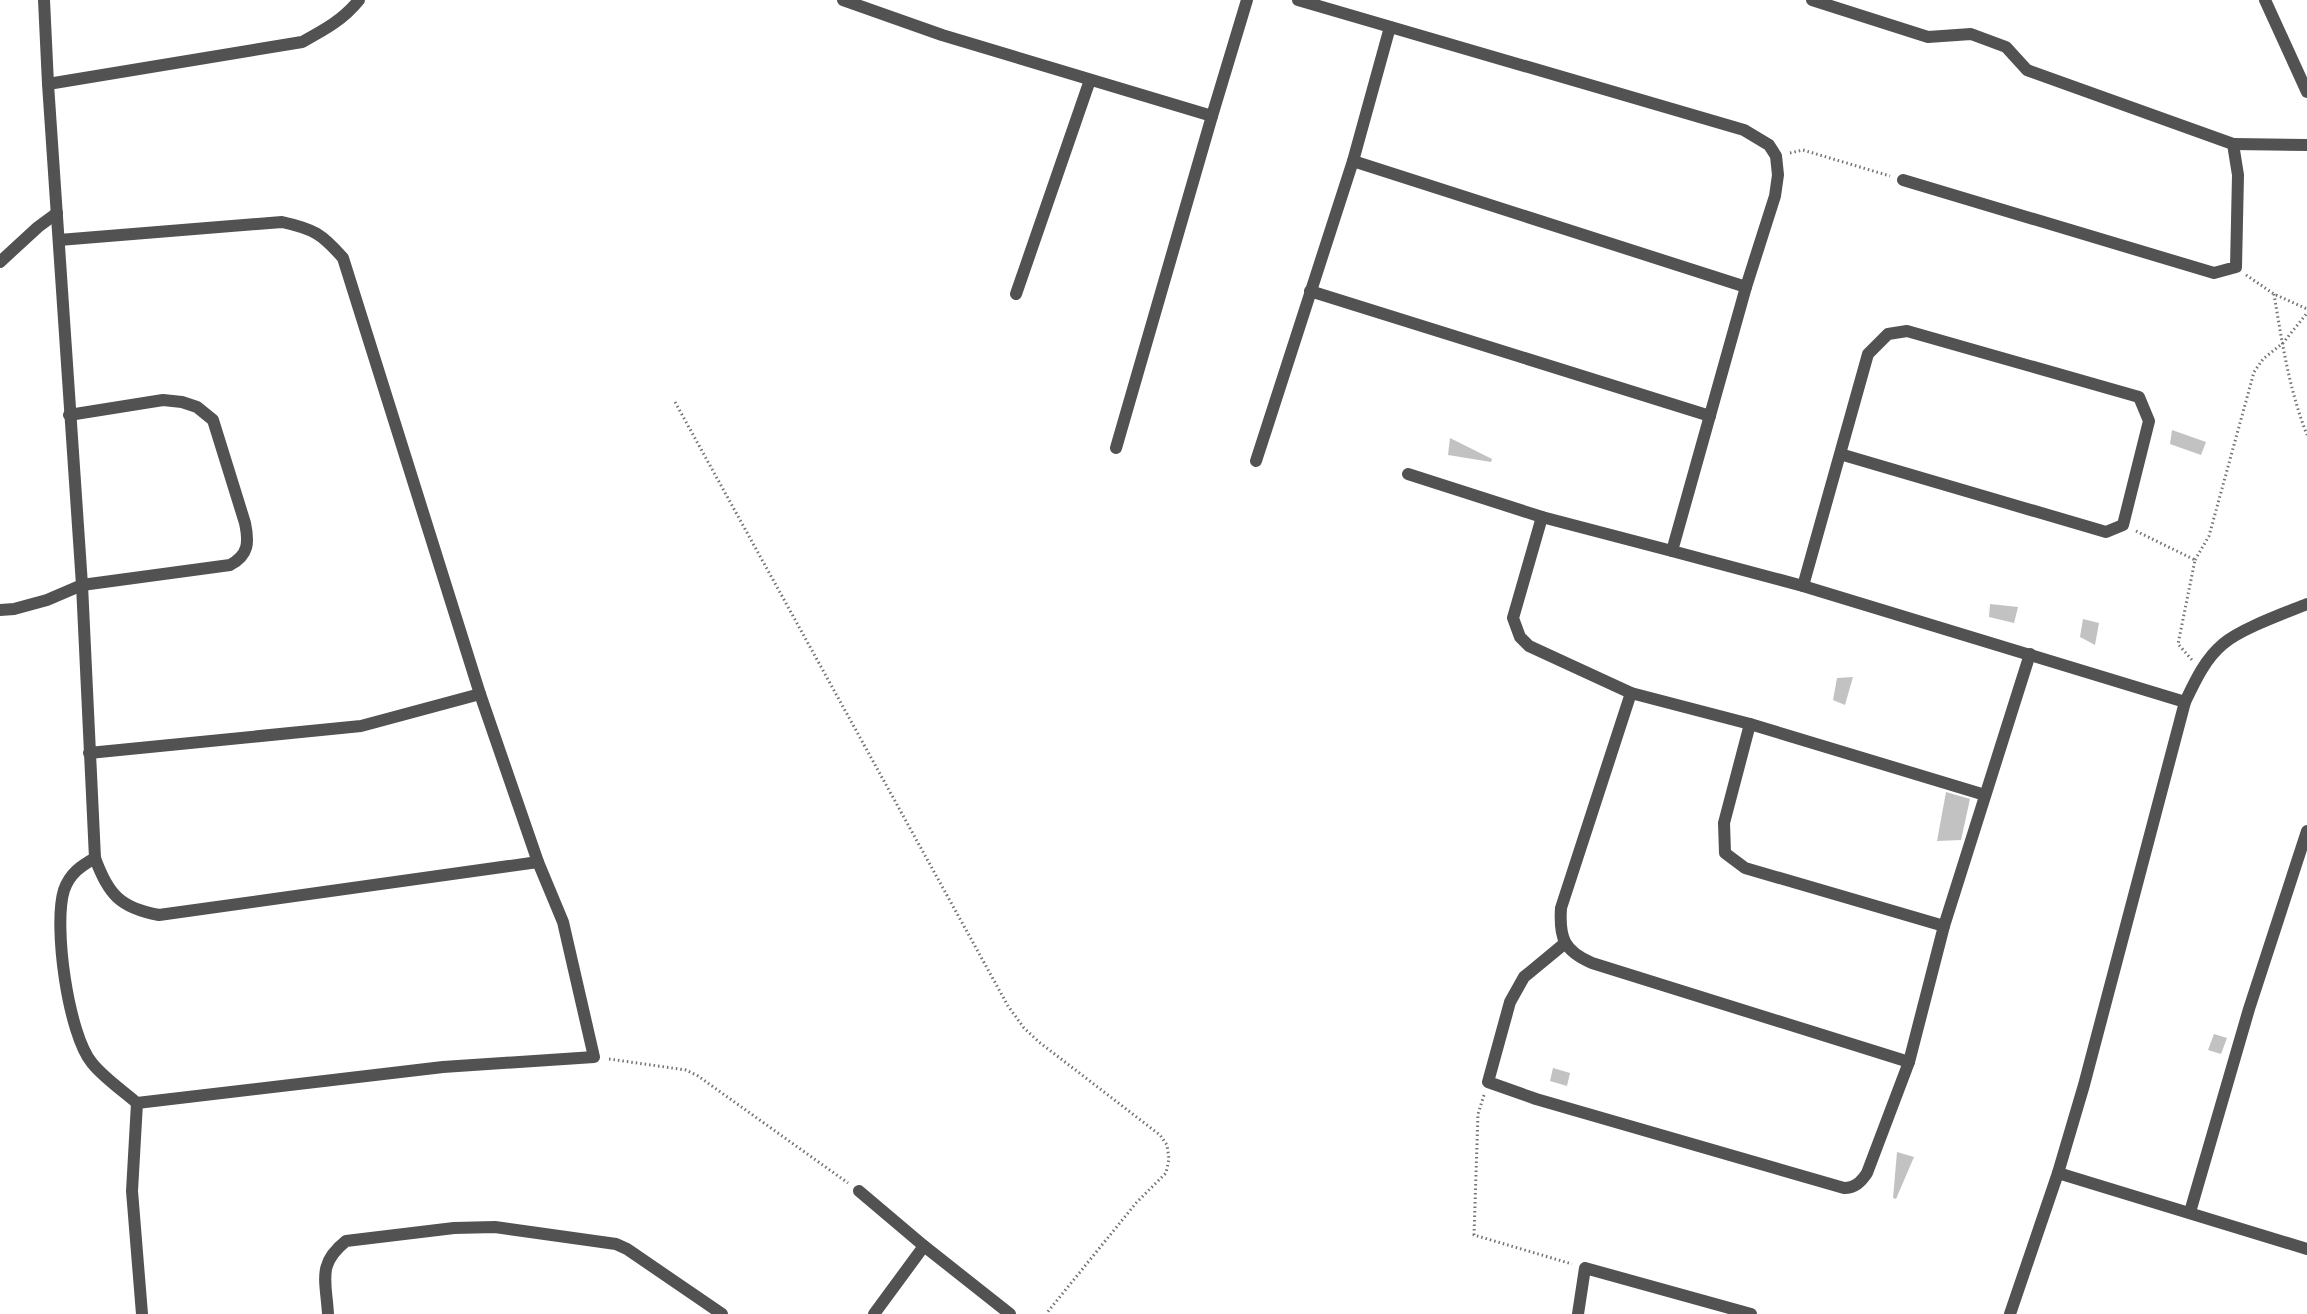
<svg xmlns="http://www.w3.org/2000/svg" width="2307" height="1314" font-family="'Sofia Sans Condensed',sans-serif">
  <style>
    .building { fill: #c2c2c2 }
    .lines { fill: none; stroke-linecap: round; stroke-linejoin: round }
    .path { stroke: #747474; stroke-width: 3; stroke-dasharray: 1.5 3; stroke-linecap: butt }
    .minor { stroke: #525252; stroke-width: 12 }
    .tertiary { stroke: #525252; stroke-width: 12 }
  </style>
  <rect width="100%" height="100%" fill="#fff"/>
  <g class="building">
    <path d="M2172 430 2206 442 2201 455 2170 444Z"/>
    <path d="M1450 438 1492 459 1491 462 1448 455Z"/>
    <path d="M1990 604 2018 607 2014 623 1989 617Z"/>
    <path d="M2083 619 2099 623 2095 645 2080 637Z"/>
    <path d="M1853 677 1845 705 1833 700 1837 678Z"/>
    <path d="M1946 792 1970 799 1961 840 1937 841Z"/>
    <path d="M2214 1034 2227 1038 2221 1054 2208 1050Z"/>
    <path d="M1553 1068 1570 1073 1567 1086 1550 1081Z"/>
    <path d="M1897 1152 1914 1157 1896 1199 1893 1198Z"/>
  </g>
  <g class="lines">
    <g class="path">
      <path d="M1790 153 1803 150 1890 176"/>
      <path d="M2246 275 2274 294 2307 309"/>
      <path d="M2274 294C2282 342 2289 389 2307 435"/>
      <path d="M675 402 1008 1006 1024 1028 1039 1042 1160 1135 1167 1145 1169 1159 1166 1173 1136 1203 1046 1314"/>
      <path d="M2136 531 2195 560 2178 644 2192 660"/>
      <path d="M2195 560 2209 536 2254 372 2263 359 2283 343 2307 313"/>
      <path d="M609 1059 686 1070 698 1076 848 1183"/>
      <path d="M1484 1095 1478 1114 1474 1235 1572 1264"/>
    </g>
    <g class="minor">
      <path d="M44 0 48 84 82 585 95 858C108 894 120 908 159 915L538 862"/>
      <path d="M843 0 942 35 1212 116 1247 0"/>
      <path d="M1298 0 1744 130 1769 145 1776 156 1778 175 1775 196 1746 287 1672 551 1803 586 2185 702"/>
      <path d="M1812 0 1928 37 1971 34 2006 47 2027 70 2233 144 2238 175 2236 267 2214 273 1903 180"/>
      <path d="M48 84 302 42C324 30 343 20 359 0"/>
      <path d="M2233 144 2307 145"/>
      <path d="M1353 161 1746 287"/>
      <path d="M59 240 282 222C314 229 322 234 343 258L480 694 538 862 563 922 594 1057 443 1067 137 1103C122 1090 104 1078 92 1063 68 1034 53 925 64 890 70 873 81 866 95 858"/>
      <path d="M0 262 38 227 57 213"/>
      <path d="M1310 291 1710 416"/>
      <path d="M1016 294 1090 80"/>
      <path d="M1116 448 1212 116"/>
      <path d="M1256 461 1353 161 1390 27"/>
      <path d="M1408 474 1542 517 1672 551"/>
      <path d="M1542 517 1513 618 1520 637 1529 646 1631 693 1750 724 1985 795"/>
      <path d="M1803 586 1868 354 1888 334 1907 331 2139 397 2149 421 2123 525 2106 532 1840 454"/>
      <path d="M0 610 14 609 47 600 82 585 230 565C249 555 249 542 245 523L213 420 197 407 182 402 163 400 69 415"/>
      <path d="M1631 693 1561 908C1559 938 1564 951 1592 963L1909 1062"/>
      <path d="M1750 724 1724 823 1725 853 1745 868 1944 926 2030 654"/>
      <path d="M89 753 361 726 480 694"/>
      <path d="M1564 944 1524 977 1510 1002 1488 1082 1536 1099 1844 1188C1855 1188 1861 1182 1867 1173L1909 1062 1944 926"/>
      <path d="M137 1103 132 1191 142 1314"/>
      <path d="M2058 1173 2307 1249"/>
      <path d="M859 1191 924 1246 1010 1314"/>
      <path d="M2190 1212 2249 1009 2307 831"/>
      <path d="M328 1314C326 1280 317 1264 346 1241L454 1228 495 1227 616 1244 627 1249 722 1314"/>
      <path d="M874 1314 924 1246"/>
      <path d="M1578 1314 1585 1268 1751 1314"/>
      <path d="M2010 1314 2058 1173 2084 1085 2185 702C2195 681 2205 659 2223 644 2240 629 2285 613 2307 604"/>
    </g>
    <path class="tertiary" d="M2265 0 2307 92"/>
  </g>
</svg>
